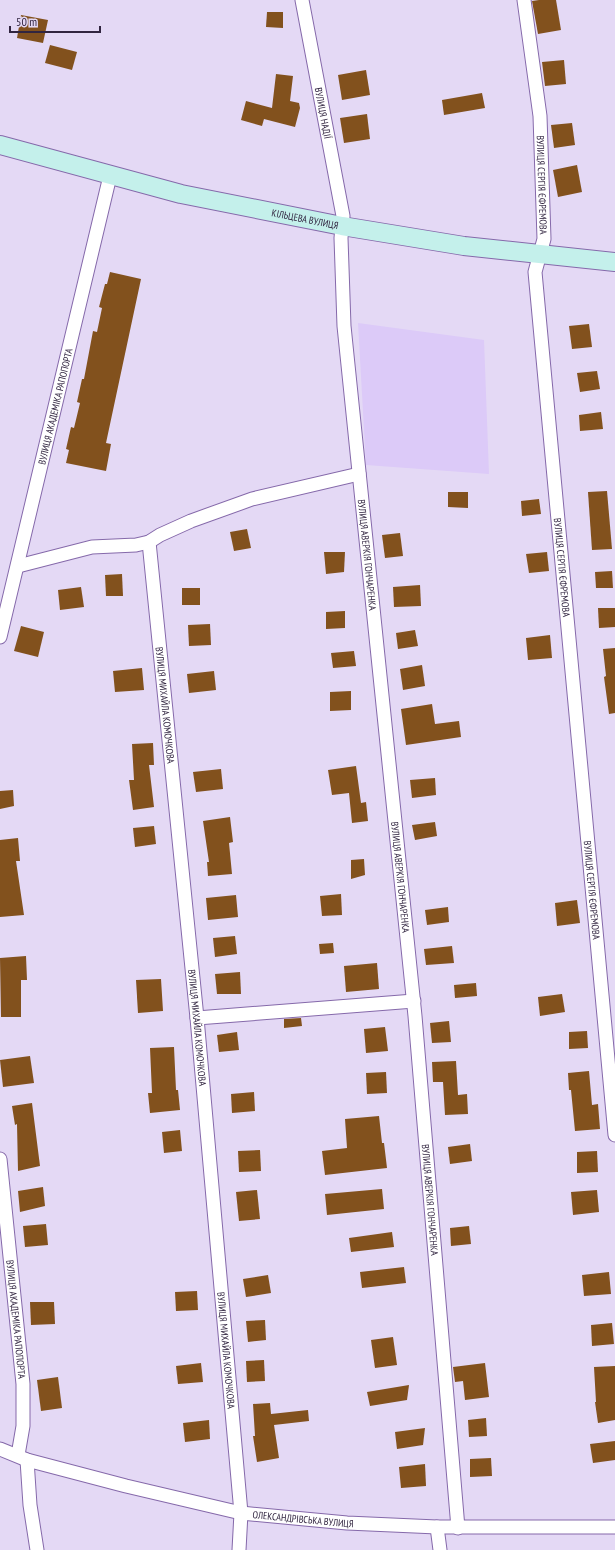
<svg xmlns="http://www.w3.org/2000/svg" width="615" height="1550" font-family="'PT Sans Narrow',sans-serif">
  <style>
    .built { fill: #dccaf8 }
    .building { fill: #82511d }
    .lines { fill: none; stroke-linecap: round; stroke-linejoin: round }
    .minor-casing { stroke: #8569aa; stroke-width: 15 }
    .secondary-casing { stroke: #8569aa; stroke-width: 20 }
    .minor { stroke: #fff; stroke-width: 13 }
    .secondary { stroke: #c4f0eb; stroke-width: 18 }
    .labels { text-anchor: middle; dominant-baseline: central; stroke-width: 4; stroke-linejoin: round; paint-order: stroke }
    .street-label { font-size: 10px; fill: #312540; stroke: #e4d9f5 }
  </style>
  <rect width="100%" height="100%" fill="#e4d9f5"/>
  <path class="built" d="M358 323 484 340 489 474 366 465Z"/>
  <g class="building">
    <path d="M539 0H556L561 30 538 34 532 1Z"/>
    <path d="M267 12H283V28L266 27Z"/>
    <path d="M21 15 48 20 43 43 17 38Z"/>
    <path d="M50 45 77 52 72 70 45 63Z"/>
    <path d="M564 60 566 84 545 86 542 62Z"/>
    <path d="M366 70 370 95 342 100 338 75Z"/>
    <path d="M276 74 293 76 290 101 299 103 300 108 295 127 264 119 262 126 241 120 246 101 272 108Z"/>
    <path d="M482 93 485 108 444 115 442 100Z"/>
    <path d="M367 114 370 139 344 143 340 118Z"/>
    <path d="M572 123 575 145 554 148 551 125Z"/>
    <path d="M577 165 582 192 558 197 553 170Z"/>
    <path d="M110 272 141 279 106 443 111 444 106 471 66 463 69 450 66 449 71 427 74 428 80 403 77 402 82 379H84L93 331 97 332 102 308 99 307 105 284H107Z"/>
    <path d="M589 324 592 347 572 349 569 326Z"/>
    <path d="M597 371 600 389 580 392 577 373Z"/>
    <path d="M601 412 603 429 580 431 579 415Z"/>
    <path d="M607 491 612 549 592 550 588 492Z"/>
    <path d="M448 492H468V508L448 507Z"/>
    <path d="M539 499 541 514 522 516 521 501Z"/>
    <path d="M247 529 251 548 234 551 230 532Z"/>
    <path d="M400 533 403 556 385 558 382 535Z"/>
    <path d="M324 552H345L344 572 326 574Z"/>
    <path d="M547 552 549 571 529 573 526 554Z"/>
    <path d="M612 571 613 588H596L595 572Z"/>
    <path d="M122 574 123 596H106L105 575Z"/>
    <path d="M420 585 421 606 394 607 393 587Z"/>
    <path d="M81 587 84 607 60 610 58 590Z"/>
    <rect x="182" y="588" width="18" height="17"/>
    <path d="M598 608H615V627L599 628Z"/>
    <path d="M345 611V628L326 629V612Z"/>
    <path d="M210 624 211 645 189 646 188 625Z"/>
    <path d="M21 626 44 632 38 657 14 651Z"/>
    <path d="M415 630 418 646 398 649 396 633Z"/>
    <path d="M550 635 552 658 528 660 526 638Z"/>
    <path d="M615 648V713L609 714 604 677 606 676 603 649Z"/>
    <path d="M354 651 356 666 333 668 331 653Z"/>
    <path d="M422 665 425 686 403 690 400 669Z"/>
    <path d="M142 668 144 690 115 692 113 671Z"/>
    <path d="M214 671 216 690 189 693 187 674Z"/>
    <path d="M351 691V710L330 711V692Z"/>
    <path d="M432 704 435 724 459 721 461 737 406 745 401 709Z"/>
    <path d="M153 743 154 765H149L154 807 133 810 129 780H134L132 744Z"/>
    <path d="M356 766 361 803 366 802 368 821 352 823 349 793 332 795 328 770Z"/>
    <path d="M221 769 223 789 196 792 193 772Z"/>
    <path d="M435 778 436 795 412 798 410 780Z"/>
    <path d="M13 790 14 806 0 809V791Z"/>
    <path d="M230 817 233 842 229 843 232 874 208 876 207 862H209L203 821Z"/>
    <path d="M435 822 437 836 415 840 412 825Z"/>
    <path d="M154 826 156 844 135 847 133 828Z"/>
    <path d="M18 838 20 861H16L24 915 0 917V840Z"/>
    <path d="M364 859 365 875 351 879V860Z"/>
    <path d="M341 894 342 915 322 916 320 896Z"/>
    <path d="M236 895 238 917 208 920 206 898Z"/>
    <path d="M577 900 580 923 557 926 555 903Z"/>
    <path d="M448 907 449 922 427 925 425 910Z"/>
    <path d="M235 936 237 954 215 957 213 938Z"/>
    <path d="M333 943 334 953 320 954 319 944Z"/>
    <path d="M452 946 454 963 426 965 424 949Z"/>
    <path d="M26 956 27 980H21V1017H1L0 958Z"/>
    <path d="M377 963 379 989 346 992 344 966Z"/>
    <path d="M240 972 241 994H217L215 974Z"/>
    <path d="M161 979 163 1011 138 1013 136 980Z"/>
    <path d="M476 983 477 996 455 998 454 985Z"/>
    <path d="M562 994 565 1012 540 1016 538 997Z"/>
    <path d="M301 1018 302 1026 284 1028V1019Z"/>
    <path d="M449 1021 451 1042 432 1043 430 1023Z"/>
    <path d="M385 1027 388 1051 366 1053 364 1029Z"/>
    <path d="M587 1031 588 1048 569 1049V1032Z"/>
    <path d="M237 1032 239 1050 219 1052 217 1035Z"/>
    <path d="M174 1047 176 1090H178L180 1110 150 1113 148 1093H152L150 1048Z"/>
    <path d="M30 1056 34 1083 3 1087 0 1060Z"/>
    <path d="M456 1061 458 1095 467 1094 468 1114 445 1115 443 1082H433L432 1062Z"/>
    <path d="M589 1071 592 1105 598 1104 600 1129 575 1131 571 1090H569L568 1073Z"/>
    <path d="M386 1072 387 1093 367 1094 366 1073Z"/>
    <path d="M254 1092 255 1111 232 1113 231 1094Z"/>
    <path d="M32 1103 40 1166 18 1171 17 1124 15 1125 12 1106Z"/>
    <path d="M379 1116 382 1143H384L387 1168 325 1175 322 1151 347 1148 345 1119Z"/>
    <path d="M180 1130 182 1151 164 1153 162 1132Z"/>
    <path d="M470 1144 472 1161 450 1164 448 1147Z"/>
    <path d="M260 1150 261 1171 239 1172 238 1151Z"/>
    <path d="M597 1151 598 1172 577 1173V1152Z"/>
    <path d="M43 1187 45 1206 20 1212 18 1191Z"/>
    <path d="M382 1189 384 1209 327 1215 325 1194Z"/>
    <path d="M257 1190 260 1219 239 1221 236 1192Z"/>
    <path d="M597 1190 599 1212 573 1215 571 1192Z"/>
    <path d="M46 1224 48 1245 25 1247 23 1226Z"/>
    <path d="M469 1226 471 1244 451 1246 450 1228Z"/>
    <path d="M392 1232 394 1247 351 1252 349 1238Z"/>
    <path d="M404 1267 406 1283 362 1288 360 1272Z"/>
    <path d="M609 1272 611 1294 584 1296 582 1275Z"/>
    <path d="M268 1275 271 1293 246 1297 243 1279Z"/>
    <path d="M197 1291 198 1310 176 1311 175 1292Z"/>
    <path d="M30 1302H54L55 1324 31 1325Z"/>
    <path d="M265 1320 266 1340 248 1342 246 1321Z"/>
    <path d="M612 1323 614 1344 592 1346 591 1325Z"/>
    <path d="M393 1337 397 1365 375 1368 371 1340Z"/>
    <path d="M264 1360 265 1381 247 1382 246 1361Z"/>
    <path d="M201 1363 203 1382 178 1384 176 1366Z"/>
    <path d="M485 1363 489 1397 465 1400 463 1381 455 1382 453 1367Z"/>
    <path d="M615 1366V1420L598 1423 595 1402H596L594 1367Z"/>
    <path d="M58 1377 62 1408 41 1411 37 1380Z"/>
    <path d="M409 1385 407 1400 370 1406 367 1392Z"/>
    <path d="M270 1403 271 1414 308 1410 309 1421 274 1425 279 1458 257 1462 253 1436H255L253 1404Z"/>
    <path d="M486 1418 487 1436 469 1437 468 1420Z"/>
    <path d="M209 1420 210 1439 185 1442 183 1423Z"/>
    <path d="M425 1428 423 1445 397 1449 395 1432Z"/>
    <path d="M615 1441V1460L593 1463 590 1444Z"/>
    <path d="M491 1458 492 1476 470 1477V1459Z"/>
    <path d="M425 1464 426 1486 401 1488 399 1467Z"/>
  </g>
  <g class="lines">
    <defs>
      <g id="minor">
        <path id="s1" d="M302 0 343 216 341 238 344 326 415 1016 458 1528"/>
        <path id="s2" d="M524 0 540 116 544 239 535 272 615 1135"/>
        <path id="s3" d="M149 542 197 1018 241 1513 239 1550"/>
        <path d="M18 566 92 547 136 545 149 542 160 535 191 521 252 499 359 474"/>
        <path id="s4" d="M0 637 110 176"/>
        <path d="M197 1018 414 1001"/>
        <path id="s5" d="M0 1159 23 1384V1426L18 1455"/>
        <path id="s6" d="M0 1449 27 1460 126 1486 241 1513 347 1523 437 1527H615"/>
        <path d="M27 1460 30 1505 37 1550"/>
        <path d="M437 1527 440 1550"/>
      </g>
      <g id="secondary">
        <path id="s7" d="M0 145 181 194 342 226 464 246 615 262"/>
      </g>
    </defs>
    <use href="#minor" class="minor-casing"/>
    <use href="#secondary" class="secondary-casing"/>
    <use href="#minor" class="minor"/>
    <use href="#secondary" class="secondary"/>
  </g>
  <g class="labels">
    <g class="street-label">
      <text stroke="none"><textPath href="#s1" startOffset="115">ВУЛИЦЯ НАДІЇ</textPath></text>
      <text stroke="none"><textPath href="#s2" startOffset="186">ВУЛИЦЯ СЕРГІЯ ЄФРЕМОВА</textPath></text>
      <text stroke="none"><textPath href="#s7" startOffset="314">КІЛЬЦЕВА ВУЛИЦЯ</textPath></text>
      <text stroke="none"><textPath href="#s4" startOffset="237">ВУЛИЦЯ АКАДЕМІКА РАПОПОРТА</textPath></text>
      <text stroke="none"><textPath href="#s1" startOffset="560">ВУЛИЦЯ АВЕРКІЯ ГОНЧАРЕНКА</textPath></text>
      <text stroke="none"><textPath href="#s2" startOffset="571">ВУЛИЦЯ СЕРГІЯ ЄФРЕМОВА</textPath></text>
      <text stroke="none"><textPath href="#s3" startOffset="164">ВУЛИЦЯ МИХАЙЛА КОМОЧКОВА</textPath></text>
      <text stroke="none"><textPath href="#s1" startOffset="884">ВУЛИЦЯ АВЕРКІЯ ГОНЧАРЕНКА</textPath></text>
      <text stroke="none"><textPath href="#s2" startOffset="895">ВУЛИЦЯ СЕРГІЯ ЄФРЕМОВА</textPath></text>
      <text stroke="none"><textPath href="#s3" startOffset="488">ВУЛИЦЯ МИХАЙЛА КОМОЧКОВА</textPath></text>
      <text stroke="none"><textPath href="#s1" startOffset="1208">ВУЛИЦЯ АВЕРКІЯ ГОНЧАРЕНКА</textPath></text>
      <text stroke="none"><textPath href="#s5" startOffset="161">ВУЛИЦЯ АКАДЕМІКА РАПОПОРТА</textPath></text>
      <text stroke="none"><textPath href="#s3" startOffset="812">ВУЛИЦЯ МИХАЙЛА КОМОЧКОВА</textPath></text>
      <text stroke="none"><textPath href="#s6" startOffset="312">ОЛЕКСАНДРІВСЬКА ВУЛИЦЯ</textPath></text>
    </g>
  </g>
  <path d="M10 26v6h90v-6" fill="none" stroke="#312540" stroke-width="2"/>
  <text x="16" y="26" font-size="12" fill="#312540" stroke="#e4d9f5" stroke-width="3" paint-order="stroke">50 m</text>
</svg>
